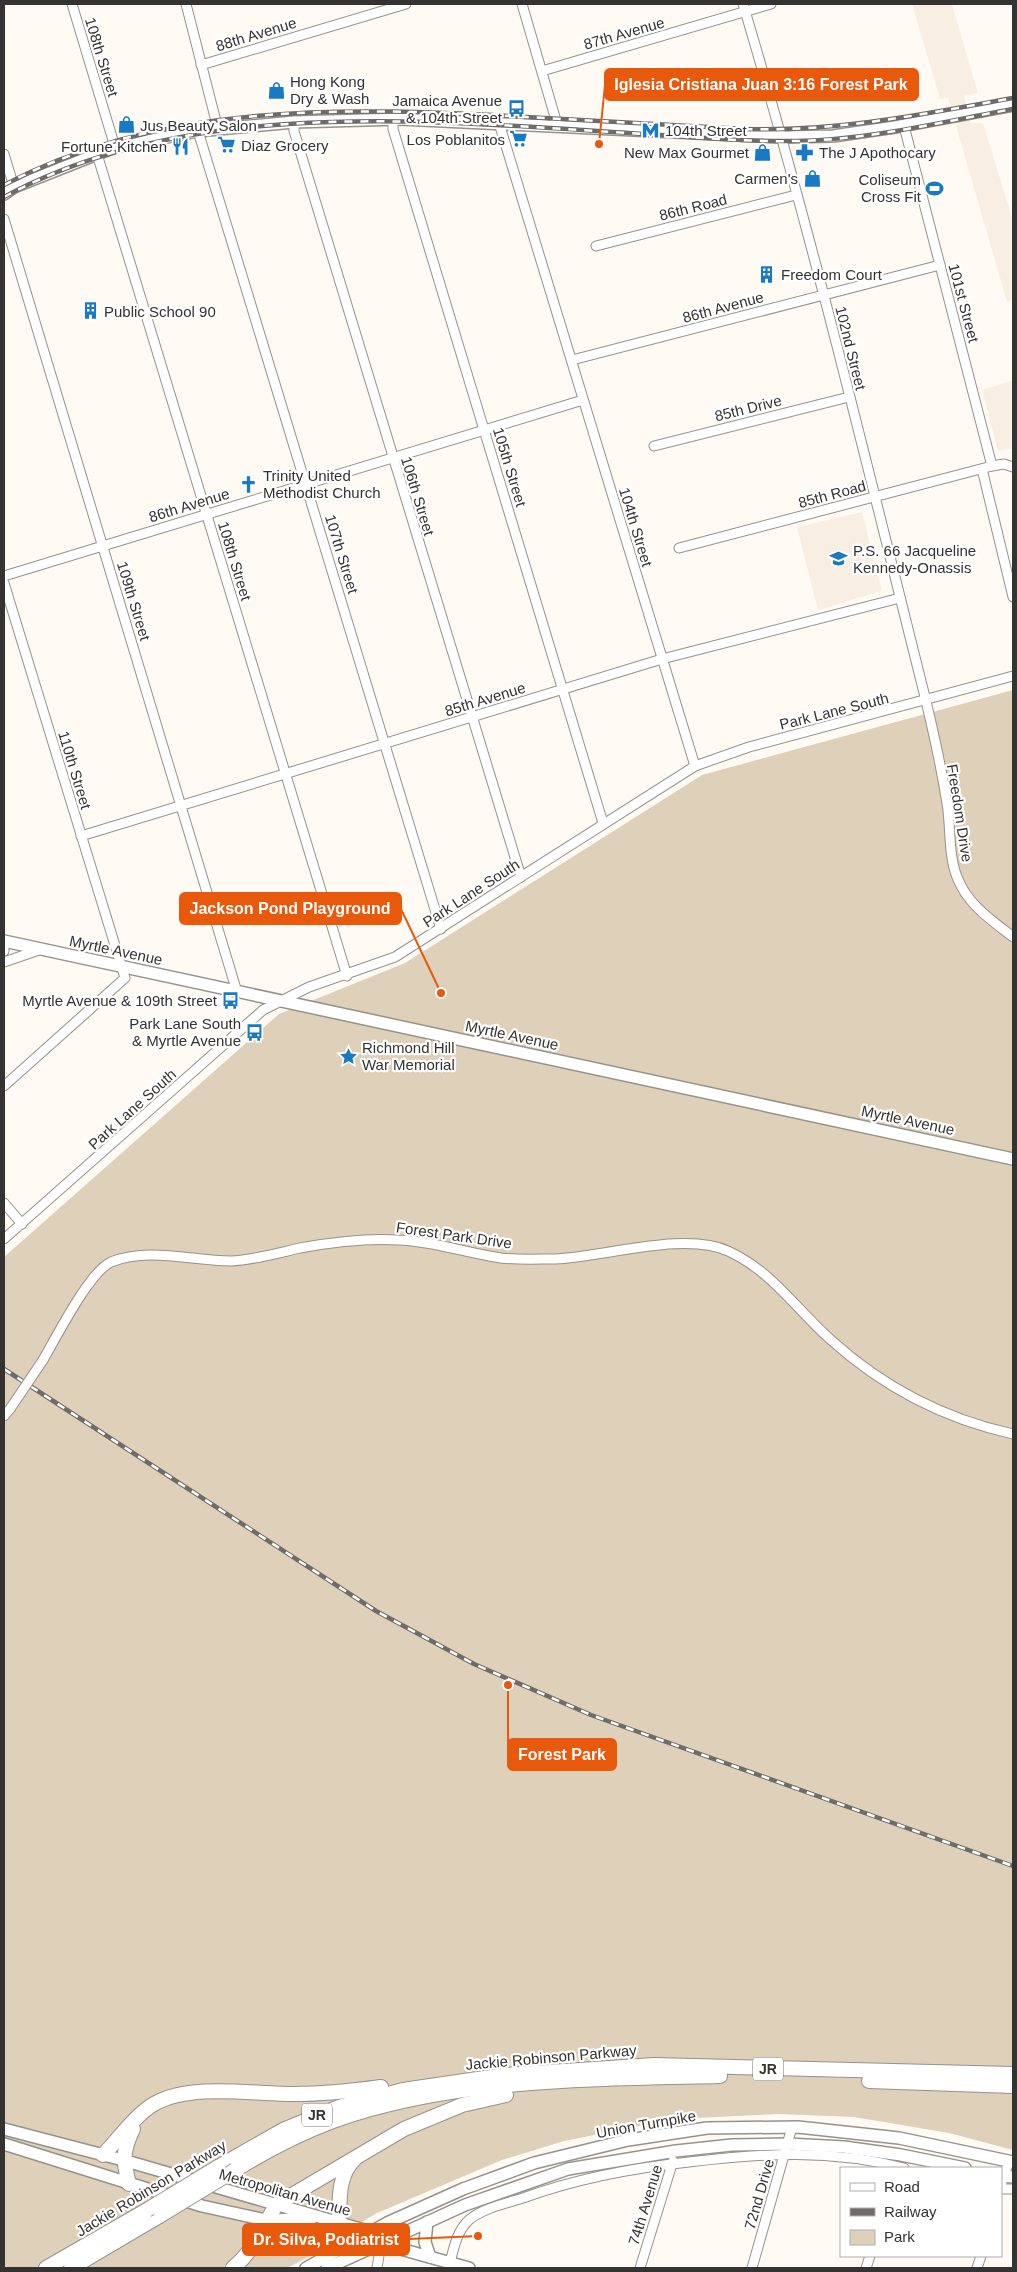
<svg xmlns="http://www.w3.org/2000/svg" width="1017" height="2272" font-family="Arial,sans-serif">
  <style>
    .built { fill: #f8efe2 }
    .green { fill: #ded0b9 }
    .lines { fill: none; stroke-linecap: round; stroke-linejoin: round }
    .minor-casing { stroke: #96928c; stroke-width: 11 }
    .major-casing { stroke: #96928c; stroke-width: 14 }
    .highway-casing { stroke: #96928c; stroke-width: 16 }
    .minor { stroke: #fff; stroke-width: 9 }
    .major { stroke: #fff; stroke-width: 11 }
    .highway { stroke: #fff; stroke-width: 14 }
    .rail-casing { stroke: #6e6b68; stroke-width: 4.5 }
    .rail { stroke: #fff; stroke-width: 2.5; stroke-dasharray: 8; stroke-linecap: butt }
    .minor-bridge-casing { stroke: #96928c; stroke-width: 11; stroke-linecap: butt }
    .highway-bridge-casing { stroke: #96928c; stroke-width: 16; stroke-linecap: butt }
    .minor-bridge { stroke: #fff; stroke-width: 9 }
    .highway-bridge { stroke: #fff; stroke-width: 14 }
    .labels { text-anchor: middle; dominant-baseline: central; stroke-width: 4.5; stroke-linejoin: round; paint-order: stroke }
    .shield { fill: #fff; stroke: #72706f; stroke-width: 1 }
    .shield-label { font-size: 14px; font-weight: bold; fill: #353331 }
    .street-label { font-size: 15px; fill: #353331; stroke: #fff }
    .poi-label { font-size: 15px; fill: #353331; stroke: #fff; text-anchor: start }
    .leader { fill: none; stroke: #e8590c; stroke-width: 2 }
    .callout-dot { fill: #e8590c; stroke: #fff; stroke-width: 2 }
    .callout { fill: #e8590c; stroke: #e8590c; stroke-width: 2 }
    .callout-label { font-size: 16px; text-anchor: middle; font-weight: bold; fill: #fff }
  </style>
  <rect width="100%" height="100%" fill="#fffbf4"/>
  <g class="built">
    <path d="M912 4H952L978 93 964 96 971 123H983L1013 221V304L1012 300 1007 302 948 98 940 99Z"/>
    <path d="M1013 380V448L998 451 982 390Z"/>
    <path d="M862 512 882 591 818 610 797 527Z"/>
  </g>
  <path class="green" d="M1013 690V2150L949 2133 854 2117 778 2114 675 2119 564 2141 502 2160 377 2213 316 2249 318 2252 287 2268H4V1257L279 1014 405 963 702 775Z"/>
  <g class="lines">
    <defs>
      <g id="minor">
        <path d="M72 4 115 147"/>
        <path d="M186 4 218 129"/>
        <path d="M522 4 557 124"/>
        <path d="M743 4C809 225 863 449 919 673 930 716 940 760 947 803 951 827 948 854 957 877 967 904 991 920 1013 937"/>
        <path d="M201 65 406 4"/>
        <path d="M542 71 771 4"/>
        <path d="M393 118V129L603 823"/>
        <path d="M294 122V131L521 877"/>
        <path d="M499 123 695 766"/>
        <path d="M904 126 992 466"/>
        <path d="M198 131 441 929"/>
        <path d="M4 154 14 187"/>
        <path d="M97 154 347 976"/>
        <path d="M4 219 237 992"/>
        <path d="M596 246 796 195"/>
        <path d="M572 360 940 265"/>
        <path d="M654 446 849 397"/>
        <path d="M982 469 1013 597"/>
        <path d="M679 548 992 466 1004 464 1013 467"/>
        <path d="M4 576 583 400"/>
        <path d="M4 583 125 978 4 1086"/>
        <path d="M81 836 662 659 900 598"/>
        <path d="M4 947V951"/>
        <path d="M4 962 42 949"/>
        <path d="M4 1203 22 1224"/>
        <path d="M4 1239 263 1010 309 987 395 957 695 766 749 747 1013 676"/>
        <path d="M43 1360C56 1338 89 1272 111 1262 149 1247 192 1261 231 1261 254 1260 278 1253 300 1248 333 1242 365 1238 398 1240 433 1241 466 1253 501 1258 518 1260 537 1259 555 1259 604 1257 685 1231 728 1251 772 1271 796 1309 831 1340 883 1387 945 1419 1013 1434"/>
        <path d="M4 1416 10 1409"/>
        <path d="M1001 2185 1009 2161"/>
        <path d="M1001 2189H1013"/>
        <path d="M450 2263C454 2247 457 2230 470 2219 484 2208 507 2203 523 2198 578 2178 632 2168 689 2162 764 2153 830 2149 904 2168"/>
        <path d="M377 2268 381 2243"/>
        <path d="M640 2268 673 2161"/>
        <path d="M752 2268 792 2127"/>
        <path d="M866 2268 870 2256"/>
        <path d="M977 2268 981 2256"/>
      </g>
      <g id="major">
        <path d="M4 194 14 187 115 147 198 131 294 122 400 119 781 137 833 136 895 127 1013 105"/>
        <path d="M4 941 1013 1159"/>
        <path d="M4 2129 123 2160 364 2230 373 2237"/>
        <path d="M4 2144 202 2206 266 2220 353 2244"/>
        <path d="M1001 2176 1013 2177"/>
        <path d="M273 2220 312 2218"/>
        <path d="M427 2222 425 2242 430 2257"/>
        <path d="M379 2243 469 2268"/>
        <path d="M306 2268 387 2223 463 2189 534 2163 628 2140 707 2128 798 2127 899 2138 1013 2162"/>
        <path d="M327 2268 465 2205 568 2169 676 2151 732 2145 788 2144 844 2147 901 2155 965 2168"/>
      </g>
      <g id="highway">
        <path d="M869 2081 1013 2086"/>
        <path d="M103 2155C118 2140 136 2114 154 2104 191 2083 252 2094 294 2094 323 2094 352 2091 381 2087"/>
        <path d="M218 2167 283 2130 339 2107 403 2090 505 2075 654 2065 1013 2074"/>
        <path d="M235 2170C266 2151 298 2134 333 2121 452 2078 595 2079 720 2076"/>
        <path d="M129 2184C123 2160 122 2152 133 2129"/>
        <path d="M339 2223C340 2202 337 2176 354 2160"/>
        <path d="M46 2268 147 2210"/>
        <path d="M71 2268 161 2215"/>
        <path d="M233 2268C255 2250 262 2227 277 2204L404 2129 462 2105 506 2095"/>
      </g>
    </defs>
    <use href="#minor" class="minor-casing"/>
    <use href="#major" class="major-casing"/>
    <use href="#highway" class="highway-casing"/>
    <use href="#minor" class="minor"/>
    <use href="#major" class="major"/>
    <use href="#highway" class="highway"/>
    <defs>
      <g id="rail">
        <path d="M4 185C163 101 350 107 526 117 599 121 672 125 745 129 836 132 924 114 1013 98"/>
        <path d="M4 197C197 92 450 123 661 135 705 138 750 142 795 141 868 140 941 122 1013 109"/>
        <path d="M4 1369 376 1611 474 1664 591 1715 1013 1866"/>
      </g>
    </defs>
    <use href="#rail" class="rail-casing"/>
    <use href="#rail" class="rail"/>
    <defs>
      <path id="minor-bridge" d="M10 1409 43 1360"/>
      <g id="highway-bridge">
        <path d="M147 2210 218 2167"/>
        <path d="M161 2215 235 2170"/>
      </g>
    </defs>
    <use href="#minor-bridge" class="minor-bridge-casing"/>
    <use href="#highway-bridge" class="highway-bridge-casing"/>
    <use href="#minor-bridge" class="minor-bridge"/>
    <use href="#highway-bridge" class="highway-bridge"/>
  </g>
  <defs>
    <symbol id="shop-bare" viewBox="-9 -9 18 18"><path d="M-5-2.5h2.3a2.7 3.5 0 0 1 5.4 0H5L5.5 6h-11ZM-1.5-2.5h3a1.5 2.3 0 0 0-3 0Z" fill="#1879c5" stroke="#fff" stroke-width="2.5" paint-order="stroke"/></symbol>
    <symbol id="bus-bare" viewBox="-9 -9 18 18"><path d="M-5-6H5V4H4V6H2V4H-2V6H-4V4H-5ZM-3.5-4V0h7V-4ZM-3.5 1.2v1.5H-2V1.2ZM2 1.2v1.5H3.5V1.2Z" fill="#1879c5" stroke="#fff" stroke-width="2.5" paint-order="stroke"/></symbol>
    <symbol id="metro-bare" viewBox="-9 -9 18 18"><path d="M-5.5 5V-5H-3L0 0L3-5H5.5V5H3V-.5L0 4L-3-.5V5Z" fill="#1879c5" stroke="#fff" stroke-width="2.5" paint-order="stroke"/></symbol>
    <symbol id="supermarket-bare" viewBox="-9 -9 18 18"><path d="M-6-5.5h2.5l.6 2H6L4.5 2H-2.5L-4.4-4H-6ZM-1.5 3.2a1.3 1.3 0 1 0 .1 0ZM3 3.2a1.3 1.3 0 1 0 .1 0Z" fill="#1879c5" stroke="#fff" stroke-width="2.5" paint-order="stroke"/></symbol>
    <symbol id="restaurant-bare" viewBox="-9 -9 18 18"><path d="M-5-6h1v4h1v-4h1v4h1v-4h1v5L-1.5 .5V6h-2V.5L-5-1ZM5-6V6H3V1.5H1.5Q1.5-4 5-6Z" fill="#1879c5" stroke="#fff" stroke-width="2.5" paint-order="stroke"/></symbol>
    <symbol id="pharmacy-bare" viewBox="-9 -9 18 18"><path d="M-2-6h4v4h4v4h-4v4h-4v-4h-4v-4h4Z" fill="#1879c5" stroke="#fff" stroke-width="2.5" paint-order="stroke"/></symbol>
    <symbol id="stadium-bare" viewBox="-9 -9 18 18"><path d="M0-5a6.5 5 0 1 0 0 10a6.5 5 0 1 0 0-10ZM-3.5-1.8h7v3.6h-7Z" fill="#1879c5" stroke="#fff" stroke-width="2.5" paint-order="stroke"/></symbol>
    <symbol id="building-bare" viewBox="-9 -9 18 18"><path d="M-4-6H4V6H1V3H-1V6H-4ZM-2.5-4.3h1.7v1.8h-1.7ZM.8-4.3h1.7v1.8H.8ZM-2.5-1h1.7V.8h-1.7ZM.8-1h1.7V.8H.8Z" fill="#1879c5" stroke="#fff" stroke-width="2.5" paint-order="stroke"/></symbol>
    <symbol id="church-bare" viewBox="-9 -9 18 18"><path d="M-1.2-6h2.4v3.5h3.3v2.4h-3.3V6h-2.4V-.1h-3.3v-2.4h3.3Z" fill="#1879c5" stroke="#fff" stroke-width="2.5" paint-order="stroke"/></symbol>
    <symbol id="school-bare" viewBox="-9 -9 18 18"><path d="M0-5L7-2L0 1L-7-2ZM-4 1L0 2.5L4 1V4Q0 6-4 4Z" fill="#1879c5" stroke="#fff" stroke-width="2.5" paint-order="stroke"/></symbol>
    <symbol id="sight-bare" viewBox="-9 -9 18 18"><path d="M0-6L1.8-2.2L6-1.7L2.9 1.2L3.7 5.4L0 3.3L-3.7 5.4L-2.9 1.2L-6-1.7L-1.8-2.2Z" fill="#1879c5" stroke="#fff" stroke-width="2.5" paint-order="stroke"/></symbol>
  </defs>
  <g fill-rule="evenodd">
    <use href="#shop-bare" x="264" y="78" width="25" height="25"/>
    <use href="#bus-bare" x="504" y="96" width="25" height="25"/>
    <use href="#shop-bare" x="114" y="112" width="25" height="25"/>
    <use href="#metro-bare" x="638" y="118" width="25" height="25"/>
    <use href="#supermarket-bare" x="506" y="126" width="25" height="25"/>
    <use href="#supermarket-bare" x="214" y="132" width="25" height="25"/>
    <use href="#restaurant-bare" x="168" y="134" width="25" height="25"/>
    <use href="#shop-bare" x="750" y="140" width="25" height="25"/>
    <use href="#pharmacy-bare" x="792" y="140" width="25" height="25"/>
    <use href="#shop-bare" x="800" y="166" width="25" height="25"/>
    <use href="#stadium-bare" x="922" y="176" width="25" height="25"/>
    <use href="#building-bare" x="754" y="262" width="25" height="25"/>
    <use href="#building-bare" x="78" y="298" width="25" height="25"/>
    <use href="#church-bare" x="236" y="472" width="25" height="25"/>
    <use href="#school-bare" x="826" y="546" width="25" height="25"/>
    <use href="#bus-bare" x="218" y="988" width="25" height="25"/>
    <use href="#bus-bare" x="242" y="1020" width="25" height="25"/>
    <use href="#sight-bare" x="336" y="1044" width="25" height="25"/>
  </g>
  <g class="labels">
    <g class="shield">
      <rect x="753" y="2057.5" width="30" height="23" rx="4"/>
      <rect x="302" y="2103.5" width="30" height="23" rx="4"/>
    </g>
    <g class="shield-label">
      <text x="768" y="2069">JR</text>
      <text x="317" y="2115">JR</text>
    </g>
    <g class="street-label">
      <text transform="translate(624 33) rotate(-16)">87th Avenue</text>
      <text transform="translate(256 34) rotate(-17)">88th Avenue</text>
      <text transform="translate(102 57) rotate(73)">108th Street</text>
      <text transform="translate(693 207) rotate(-14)">86th Road</text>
      <text transform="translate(964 303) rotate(75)">101st Street</text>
      <text transform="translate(723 307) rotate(-15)">86th Avenue</text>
      <text transform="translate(851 348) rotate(76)">102nd Street</text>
      <text transform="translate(748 408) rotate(-14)">85th Drive</text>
      <text transform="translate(510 467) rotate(73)">105th Street</text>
      <text transform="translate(832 494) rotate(-15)">85th Road</text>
      <text transform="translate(418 496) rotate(73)">106th Street</text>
      <text transform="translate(189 505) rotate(-17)">86th Avenue</text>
      <text transform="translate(636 527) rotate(73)">104th Street</text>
      <text transform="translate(342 554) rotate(73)">107th Street</text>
      <text transform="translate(235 561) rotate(73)">108th Street</text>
      <text transform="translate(134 601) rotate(73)">109th Street</text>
      <text transform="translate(485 699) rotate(-17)">85th Avenue</text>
      <text transform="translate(834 711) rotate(-14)">Park Lane South</text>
      <text transform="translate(75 770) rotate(73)">110th Street</text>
      <text transform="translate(960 813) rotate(81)">Freedom Drive</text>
      <text transform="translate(471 893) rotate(-33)">Park Lane South</text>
      <text transform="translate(116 950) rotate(12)">Myrtle Avenue</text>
      <text transform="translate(512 1035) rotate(12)">Myrtle Avenue</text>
      <text transform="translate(132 1109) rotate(-42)">Park Lane South</text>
      <text transform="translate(908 1120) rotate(12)">Myrtle Avenue</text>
      <text transform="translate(454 1235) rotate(8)">Forest Park Drive</text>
      <text transform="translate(551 2057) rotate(-5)">Jackie Robinson Parkway</text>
      <text transform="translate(646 2124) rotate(-10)">Union Turnpike</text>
      <text transform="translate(151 2188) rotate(-31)">Jackie Robinson Parkway</text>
      <text transform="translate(285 2192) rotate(16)">Metropolitan Avenue</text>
      <text transform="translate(759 2194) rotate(-74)">72nd Drive</text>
      <text transform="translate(645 2205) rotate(-73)">74th Avenue</text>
    </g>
    <g class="poi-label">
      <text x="290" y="81">Hong Kong<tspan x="290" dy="17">Dry &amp; Wash</tspan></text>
      <text x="502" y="100" text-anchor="end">Jamaica Avenue<tspan x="502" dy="17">&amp; 104th Street</tspan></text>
      <text x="140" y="125">Jus Beauty Salon</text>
      <text x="665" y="130">104th Street</text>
      <text x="505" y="139" text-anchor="end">Los Poblanitos</text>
      <text x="241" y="145">Diaz Grocery</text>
      <text x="167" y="146" text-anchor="end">Fortune Kitchen</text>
      <text x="749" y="152" text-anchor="end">New Max Gourmet</text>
      <text x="819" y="152">The J Apothocary</text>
      <text x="798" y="178" text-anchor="end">Carmen's</text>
      <text x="921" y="179" text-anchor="end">Coliseum<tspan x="921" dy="17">Cross Fit</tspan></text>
      <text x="781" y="274">Freedom Court</text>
      <text x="104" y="311">Public School 90</text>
      <text x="263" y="475">Trinity United<tspan x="263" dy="17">Methodist Church</tspan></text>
      <text x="853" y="550">P.S. 66 Jacqueline<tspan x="853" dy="17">Kennedy-Onassis</tspan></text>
      <text x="217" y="1000" text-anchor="end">Myrtle Avenue &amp; 109th Street</text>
      <text x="241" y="1023" text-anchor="end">Park Lane South<tspan x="241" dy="17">&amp; Myrtle Avenue</tspan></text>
      <text x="362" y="1047">Richmond Hill<tspan x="362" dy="17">War Memorial</tspan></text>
    </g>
  </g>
  <path class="leader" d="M599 144L605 85M441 993L401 909M508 1685L508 1755M478 2236L409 2239"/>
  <g class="callout-dot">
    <circle cx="599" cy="144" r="5"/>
    <circle cx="441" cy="993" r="5"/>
    <circle cx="508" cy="1685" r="5"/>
    <circle cx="478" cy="2236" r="5"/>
  </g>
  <g class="callout">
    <rect x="605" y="69" width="313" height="31" rx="5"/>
    <rect x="180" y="893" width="221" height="31" rx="5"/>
    <rect x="508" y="1739" width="108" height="31" rx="5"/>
    <rect x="243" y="2224" width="166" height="31" rx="5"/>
  </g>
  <g class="callout-label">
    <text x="761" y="90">Iglesia Cristiana Juan 3:16 Forest Park</text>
    <text x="290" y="914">Jackson Pond Playground</text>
    <text x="562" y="1760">Forest Park</text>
    <text x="326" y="2245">Dr. Silva, Podiatrist</text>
  </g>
  <rect width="1017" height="2272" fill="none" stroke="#353331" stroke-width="10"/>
  <rect x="840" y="2167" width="162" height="90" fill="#ffffff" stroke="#aeadad"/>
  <rect x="850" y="2183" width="25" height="8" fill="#ffffff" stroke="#aeadad"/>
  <text x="884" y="2192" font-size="15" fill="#353331">Road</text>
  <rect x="850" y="2208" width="25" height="8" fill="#6e6b68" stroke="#aeadad"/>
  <text x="884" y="2217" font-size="15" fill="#353331">Railway</text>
  <rect x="850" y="2230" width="25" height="15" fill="#ded0b9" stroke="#aeadad"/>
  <text x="884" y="2242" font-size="15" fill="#353331">Park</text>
</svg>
